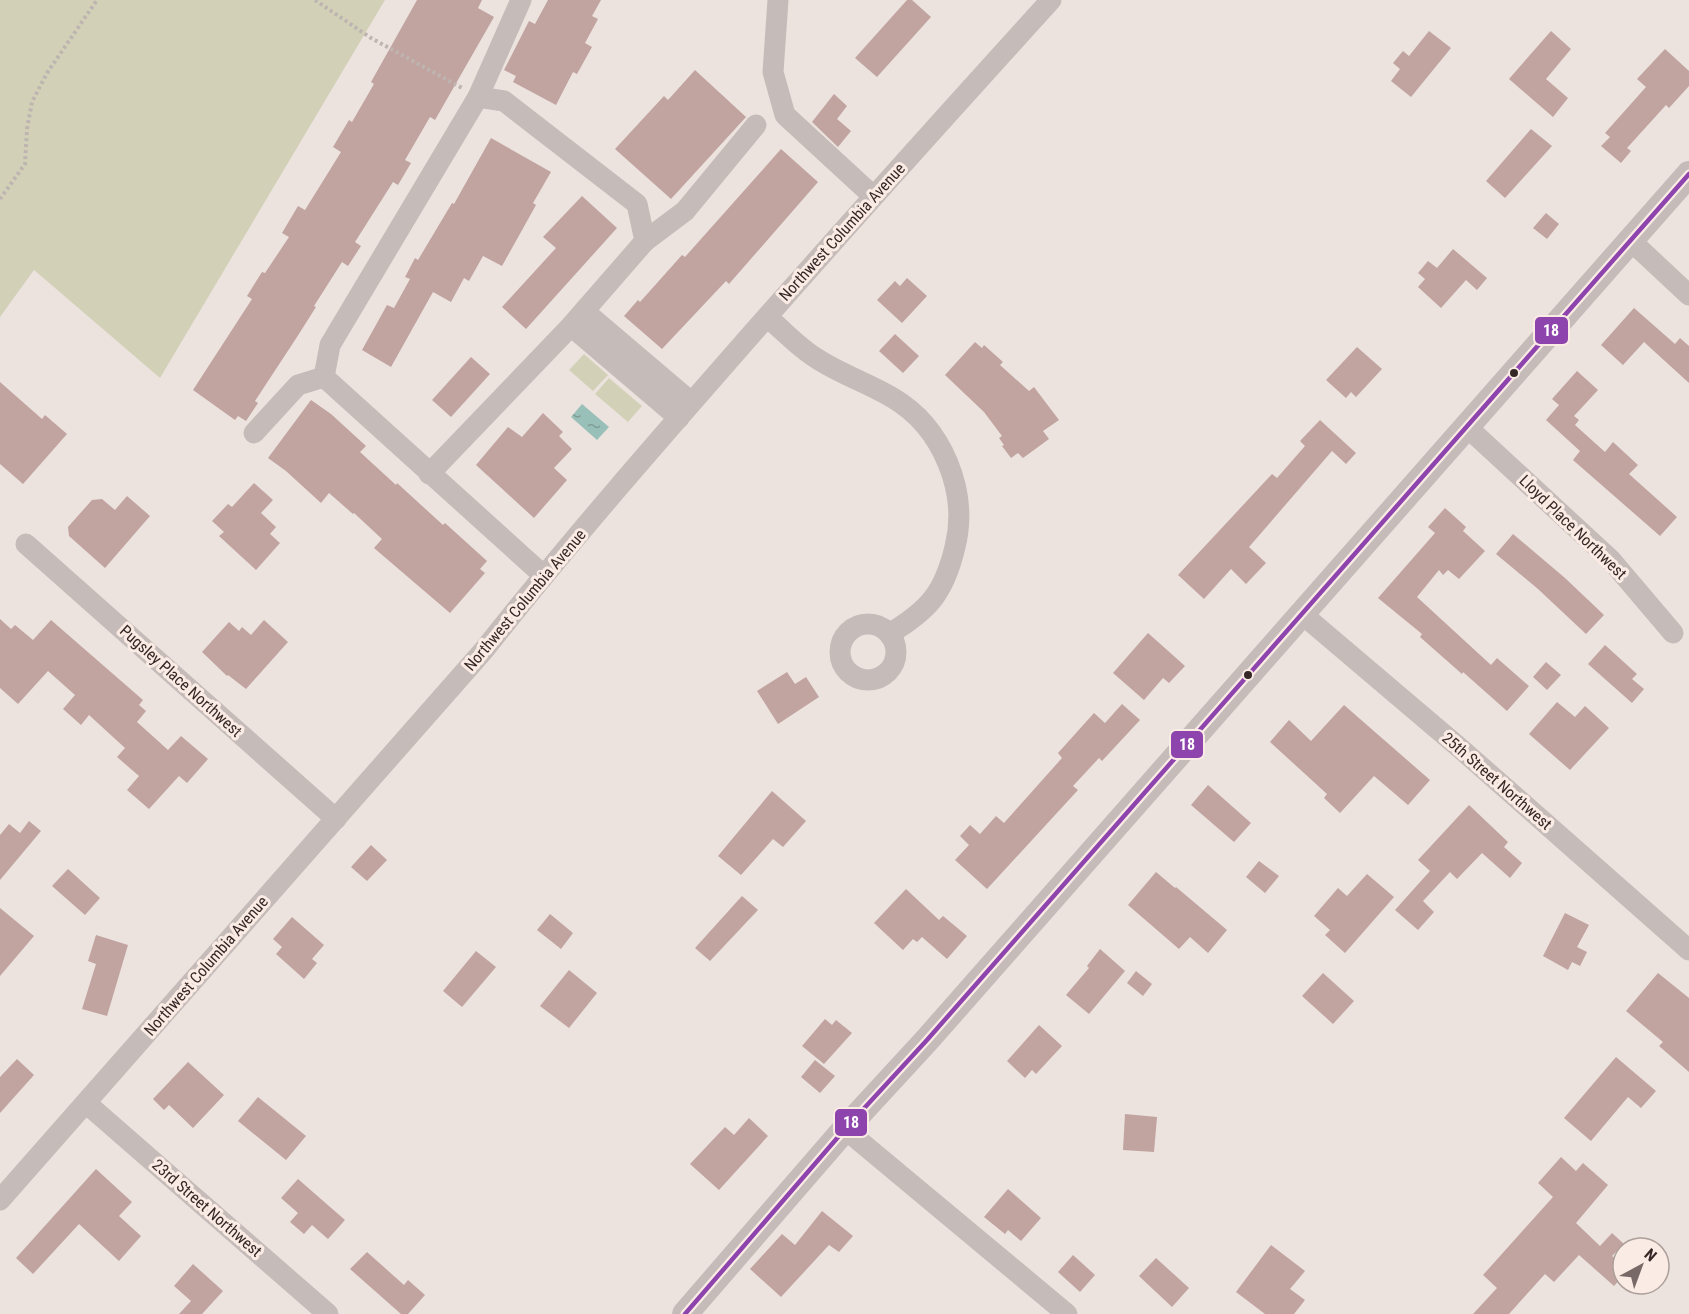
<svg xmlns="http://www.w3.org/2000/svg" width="1689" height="1314" font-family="'Roboto Condensed',sans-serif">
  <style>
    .park { fill: #d2d1b8 }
    .water { fill: url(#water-ripples) }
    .building { fill: #c1a3a0 }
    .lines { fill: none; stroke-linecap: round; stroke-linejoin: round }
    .path { stroke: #beb4b0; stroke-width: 4; stroke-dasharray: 3 3; stroke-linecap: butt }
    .minor { stroke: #c5bbb8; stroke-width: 21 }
    .tertiary { stroke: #c5bbb8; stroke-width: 26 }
    .bus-1-casing { stroke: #faece5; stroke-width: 9 }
    .bus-1 { stroke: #8e44ad; stroke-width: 4.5 }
    .bus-dot { fill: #362826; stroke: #faece5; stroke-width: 2 }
    .labels { text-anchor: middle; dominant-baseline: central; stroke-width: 6; stroke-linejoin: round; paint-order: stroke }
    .street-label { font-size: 16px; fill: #362826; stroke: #faece5 }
    .line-badge { stroke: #faece5; stroke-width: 2 }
    .badge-label { font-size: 16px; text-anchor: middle; font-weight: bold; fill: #fff }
  </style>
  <defs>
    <pattern id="water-ripples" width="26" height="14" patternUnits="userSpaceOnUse" patternTransform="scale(1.5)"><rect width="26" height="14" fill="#99c0b8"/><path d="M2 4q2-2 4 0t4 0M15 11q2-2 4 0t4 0" fill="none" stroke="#7e9c95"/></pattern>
  </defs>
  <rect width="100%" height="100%" fill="#ece3df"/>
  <g class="park">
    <path d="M0 0H385L160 378 34 270 0 317Z"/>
    <path d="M584 354 608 375 593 391 569 370Z"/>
    <path d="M609 378 642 406 628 422 595 394Z"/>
  </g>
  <path class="water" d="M582 404 609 427 597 440 571 417Z"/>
  <g class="building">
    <path d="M417 0H482L478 8 494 17 435 120 430 117 405 160 411 163 398 185 393 182 355 242 361 246 348 266 342 262 314 306 316 307 297 337 255 401 258 403 246 421 238 416 235 420 193 390 252 299 247 296 262 272 265 273 289 237 282 233 298 206 305 210 341 152 333 147 349 120 352 122 374 84 371 82Z"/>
    <path d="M548 0H601L592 16 598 19 585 43 592 47 577 74 573 72 556 105 513 82 516 76 504 70 529 21 535 24Z"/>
    <path d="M907 0H912L931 17 877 77 855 58Z"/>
    <path d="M1429 31 1451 48 1411 97 1391 81 1400 69 1393 63 1403 51 1409 56Z"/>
    <path d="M1551 31 1571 49 1546 79 1568 98 1553 117 1509 79Z"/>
    <path d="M1665 49 1689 71V86L1669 108 1666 105 1627 148 1631 151 1621 163 1601 146 1610 137 1605 133 1646 87 1637 79Z"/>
    <path d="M695 70 746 117 671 199 615 149 664 96 668 100Z"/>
    <path d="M834 94 847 106 837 119 851 131 838 147 812 122Z"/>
    <path d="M1531 129 1552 146 1505 198 1486 181Z"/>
    <path d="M491 138 551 172 533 203 536 205 502 266 483 256 469 281 464 278 451 302 433 292 391 367 362 350 387 305 394 308 410 279 405 277 415 258 418 260 452 203 454 204Z"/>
    <path d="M781 149 818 182 729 284 726 281 662 349 624 316 638 300 640 302 682 255 685 257Z"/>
    <path d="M582 196 617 228 526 329 502 307 556 248 543 237Z"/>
    <path d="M1546 213 1559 224 1547 239 1533 228Z"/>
    <path d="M1453 249 1487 278 1477 290 1466 280 1441 308 1418 287 1425 279 1418 273 1428 261 1437 268Z"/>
    <path d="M907 278 927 296 902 323 877 300 895 281 900 286Z"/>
    <path d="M1634 308 1675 344 1680 338 1689 346V383L1644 342 1623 365 1601 345Z"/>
    <path d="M895 334 919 356 903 373 879 351Z"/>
    <path d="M975 342 982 348 984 345 1003 362 1000 365 1029 391 1034 387 1059 420 1043 431 1049 439 1023 458 1018 453 1011 458 1002 446 1004 445 999 438 1002 436 984 412 945 375Z"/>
    <path d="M1357 347 1382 369 1356 397 1351 392 1346 398 1326 380Z"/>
    <path d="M471 357 490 374 451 417 432 400Z"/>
    <path d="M1577 371 1598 390 1574 416 1579 420 1575 425 1605 452 1613 442 1638 465 1629 474 1677 517 1660 536 1573 460 1580 451 1546 420 1559 405 1552 399Z"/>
    <path d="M0 382 42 419 45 415 67 434 23 484 0 464Z"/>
    <path d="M311 400 331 414 366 446 360 452 396 485 397 483 443 525 445 523 487 561 480 569 485 573 450 613 374 548 382 539 354 513 353 514 329 493 321 503 286 471 268 458Z"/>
    <path d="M543 413 563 432 559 436 572 449 554 468 567 480 534 518 476 465 508 427 522 437Z"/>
    <path d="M1320 420 1356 453 1346 464 1332 451 1249 547 1266 563 1246 584 1231 569 1204 599 1178 575 1272 474 1277 478 1305 446 1300 441Z"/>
    <path d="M254 483 273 500 261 513 276 527 270 534 280 543 256 570 219 536 224 532 212 521 228 504 232 507Z"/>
    <path d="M127 496 150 516 105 568 69 536 68 527 92 500 102 499 115 510Z"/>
    <path d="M1445 508 1466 527 1463 531 1485 551 1459 579 1448 570 1443 575 1439 570 1417 597 1491 665 1497 658 1529 686 1507 711 1463 672 1462 674 1420 637 1422 634 1378 598 1435 533 1428 527Z"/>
    <path d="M1513 534 1565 578 1604 615 1586 634 1538 589 1496 554Z"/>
    <path d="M0 619 11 629 15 625 33 640 51 620 143 700 139 705 146 711 137 722 168 750 181 736 208 759 187 783 179 776 149 809 127 790 139 776 117 757 125 748 89 715 81 725 63 709 75 695 48 671 18 704 0 688Z"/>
    <path d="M264 620 288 642 246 689 228 675 227 676 202 652 229 622 239 631 242 627 251 635Z"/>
    <path d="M1148 633 1185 666 1169 683 1163 678 1144 700 1113 673Z"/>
    <path d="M1605 645 1637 674 1632 679 1644 689 1632 703 1588 664Z"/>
    <path d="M1546 662 1561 675 1547 690 1533 677Z"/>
    <path d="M787 672 795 684 806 677 819 697 778 724 757 691Z"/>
    <path d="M1557 702 1575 717 1585 706 1609 728 1570 770 1529 734Z"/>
    <path d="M1122 704 1140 720 1102 761 1099 758 1073 786 1078 790 987 889 955 860 969 845 960 836 970 825 980 834 996 816 1004 823 1062 758 1058 753 1094 713 1105 723Z"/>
    <path d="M1344 705 1430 780 1408 805 1374 776 1340 813 1324 798 1327 794 1270 742 1289 720 1311 741Z"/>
    <path d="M1208 785 1251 823 1234 842 1191 805Z"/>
    <path d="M772 791 806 821 783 847 773 839 741 875 718 856Z"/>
    <path d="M1469 805 1508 842 1504 847 1522 863 1510 878 1482 853 1457 879 1450 872 1423 901 1434 912 1418 930 1395 910 1430 871 1418 860Z"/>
    <path d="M29 821 41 831 0 880V835L9 824 20 833Z"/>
    <path d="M371 845 387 860 367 881 351 867Z"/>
    <path d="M1259 861 1279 876 1265 893 1246 877Z"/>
    <path d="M68 869 100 898 85 915 52 886Z"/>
    <path d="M1156 872 1175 888 1176 887 1227 930 1208 953 1190 937 1179 949 1128 905Z"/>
    <path d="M1367 874 1394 897 1345 953 1325 935 1330 930 1314 916 1338 888 1347 896Z"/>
    <path d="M906 889 939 920 943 916 967 936 947 959 922 937 917 942 913 939 903 950 874 923Z"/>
    <path d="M742 896 758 910 710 961 695 948Z"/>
    <path d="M0 908 34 936 0 976Z"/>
    <path d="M1565 913 1589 925 1577 947 1587 952 1580 966 1572 962 1568 970 1543 956Z"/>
    <path d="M550 914 573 933 561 949 537 930Z"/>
    <path d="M292 917 324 945 312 959 317 963 304 979 276 954 282 947 273 939Z"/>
    <path d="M96 935 128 945 107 1016 82 1009 96 964 88 961Z"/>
    <path d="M1100 949 1125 971 1089 1014 1066 995 1089 968 1087 966Z"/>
    <path d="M476 951 496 967 462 1007 443 991Z"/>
    <path d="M569 970 597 993 569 1028 540 1006Z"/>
    <path d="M1136 971 1152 984 1143 996 1127 983Z"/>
    <path d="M1323 973 1354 1001 1333 1024 1302 996Z"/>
    <path d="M1658 973 1689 998V1072L1659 1046 1663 1042 1626 1011Z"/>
    <path d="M825 1019 832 1025 836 1020 852 1033 824 1064 802 1046Z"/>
    <path d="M1039 1025 1062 1046 1036 1074 1032 1070 1025 1078 1007 1061Z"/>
    <path d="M1616 1057 1656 1091 1641 1108 1628 1097 1591 1141 1564 1118Z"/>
    <path d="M17 1059 34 1075 0 1113V1077Z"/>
    <path d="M815 1060 835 1076 820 1093 801 1077Z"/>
    <path d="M188 1062 224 1095 193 1128 169 1105 164 1110 153 1099Z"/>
    <path d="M258 1097 306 1136 286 1160 238 1121Z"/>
    <path d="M1125 1114 1157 1117 1154 1152 1123 1150Z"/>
    <path d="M749 1118 768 1136 719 1190 690 1164 725 1127 734 1135Z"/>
    <path d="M1561 1157 1576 1171 1583 1163 1608 1185 1576 1223 1600 1246 1612 1233 1624 1244 1612 1256 1623 1266V1276L1614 1286 1579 1255 1554 1282 1545 1274 1509 1314H1473L1497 1288 1483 1275 1553 1197 1538 1183Z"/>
    <path d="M96 1169 132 1202 119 1216 141 1236 119 1261 79 1224 33 1274 16 1258Z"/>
    <path d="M298 1179 345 1220 328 1239 312 1225 304 1234 290 1222 298 1213 281 1198Z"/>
    <path d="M1008 1189 1041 1218 1021 1241 1008 1230 1005 1234 984 1217Z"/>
    <path d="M822 1211 853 1236 839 1252 829 1245 781 1297 750 1269 782 1234 795 1245Z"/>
    <path d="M1271 1245 1305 1271 1290 1289 1305 1300 1294 1314H1265L1236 1292Z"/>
    <path d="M367 1252 404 1285 408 1280 425 1295 408 1314H401L350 1269Z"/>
    <path d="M1073 1255 1095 1275 1080 1292 1058 1272Z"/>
    <path d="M1156 1258 1189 1288 1172 1307 1139 1276Z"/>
    <path d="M193 1264 223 1291 202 1314H179L191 1301 174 1286Z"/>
  </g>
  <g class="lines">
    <g class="path">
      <path d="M315 0 371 38 462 88"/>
      <path d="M0 199 25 164 27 129 32 102 47 73 97 0"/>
    </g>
    <g class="minor">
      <path d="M778 0 773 72 785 115 873 196"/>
      <path d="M478 97 521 0"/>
      <path d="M645 241 685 211 756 125"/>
      <path d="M1631 241 1689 295"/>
      <path d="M584 311 691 402"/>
      <path d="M767 317C783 330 798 347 816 358 840 374 868 383 893 398 942 427 969 491 955 547 944 593 929 610 889 634"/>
      <path d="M571 326 679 418"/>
      <path d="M1467 427 1611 560 1673 633"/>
      <path d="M254 433 298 385 324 377"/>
      <path d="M429 474 571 326 645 241 637 204 504 101 478 97 330 345 324 377 543 575"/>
      <path d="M26 544 336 819"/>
      <path d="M1302 614 1461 749 1689 950"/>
      <circle cx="868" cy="652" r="28"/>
      <path d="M86 1103 328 1314"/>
      <path d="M845 1129 1067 1314"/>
      <path d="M0 1200 484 650C571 540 664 434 757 328 854 218 952 109 1051 0"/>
    </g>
    <path class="tertiary" d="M685 1314 845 1129 927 1040 1689 174"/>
    <defs>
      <path id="bus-1" d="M685 1314 845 1129 927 1040 1689 174"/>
    </defs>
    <use href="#bus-1" class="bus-1-casing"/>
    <use href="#bus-1" class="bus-1"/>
  </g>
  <g class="bus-dot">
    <circle cx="1514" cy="373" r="5"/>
    <circle cx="1248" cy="675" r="5"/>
  </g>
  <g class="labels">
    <g class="street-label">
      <text transform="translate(842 232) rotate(-48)">Northwest Columbia Avenue</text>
      <text transform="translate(1573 527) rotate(44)">Lloyd Place Northwest</text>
      <text transform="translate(525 600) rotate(-50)">Northwest Columbia Avenue</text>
      <text transform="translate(181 681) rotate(42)">Pugsley Place Northwest</text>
      <text transform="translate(1497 781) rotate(41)">25th Street Northwest</text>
      <text transform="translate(206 966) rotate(-49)">Northwest Columbia Avenue</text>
      <text transform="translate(207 1208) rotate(41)">23rd Street Northwest</text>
    </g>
  </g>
  <g class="line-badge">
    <rect x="1534" y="316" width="35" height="29" rx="6" fill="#8e44ad"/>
    <rect x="1170" y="730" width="34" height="29" rx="6" fill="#8e44ad"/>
    <rect x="834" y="1108" width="34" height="29" rx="6" fill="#8e44ad"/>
  </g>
  <g class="badge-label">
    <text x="1551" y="336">18</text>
    <text x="1187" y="750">18</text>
    <text x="851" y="1128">18</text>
  </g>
  <g transform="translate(1641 1266) rotate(41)"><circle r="28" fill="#faece5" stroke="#ac9e99" stroke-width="1.5"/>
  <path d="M0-4.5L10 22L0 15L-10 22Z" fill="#766967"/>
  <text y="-9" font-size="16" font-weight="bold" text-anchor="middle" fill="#362826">N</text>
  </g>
</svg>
